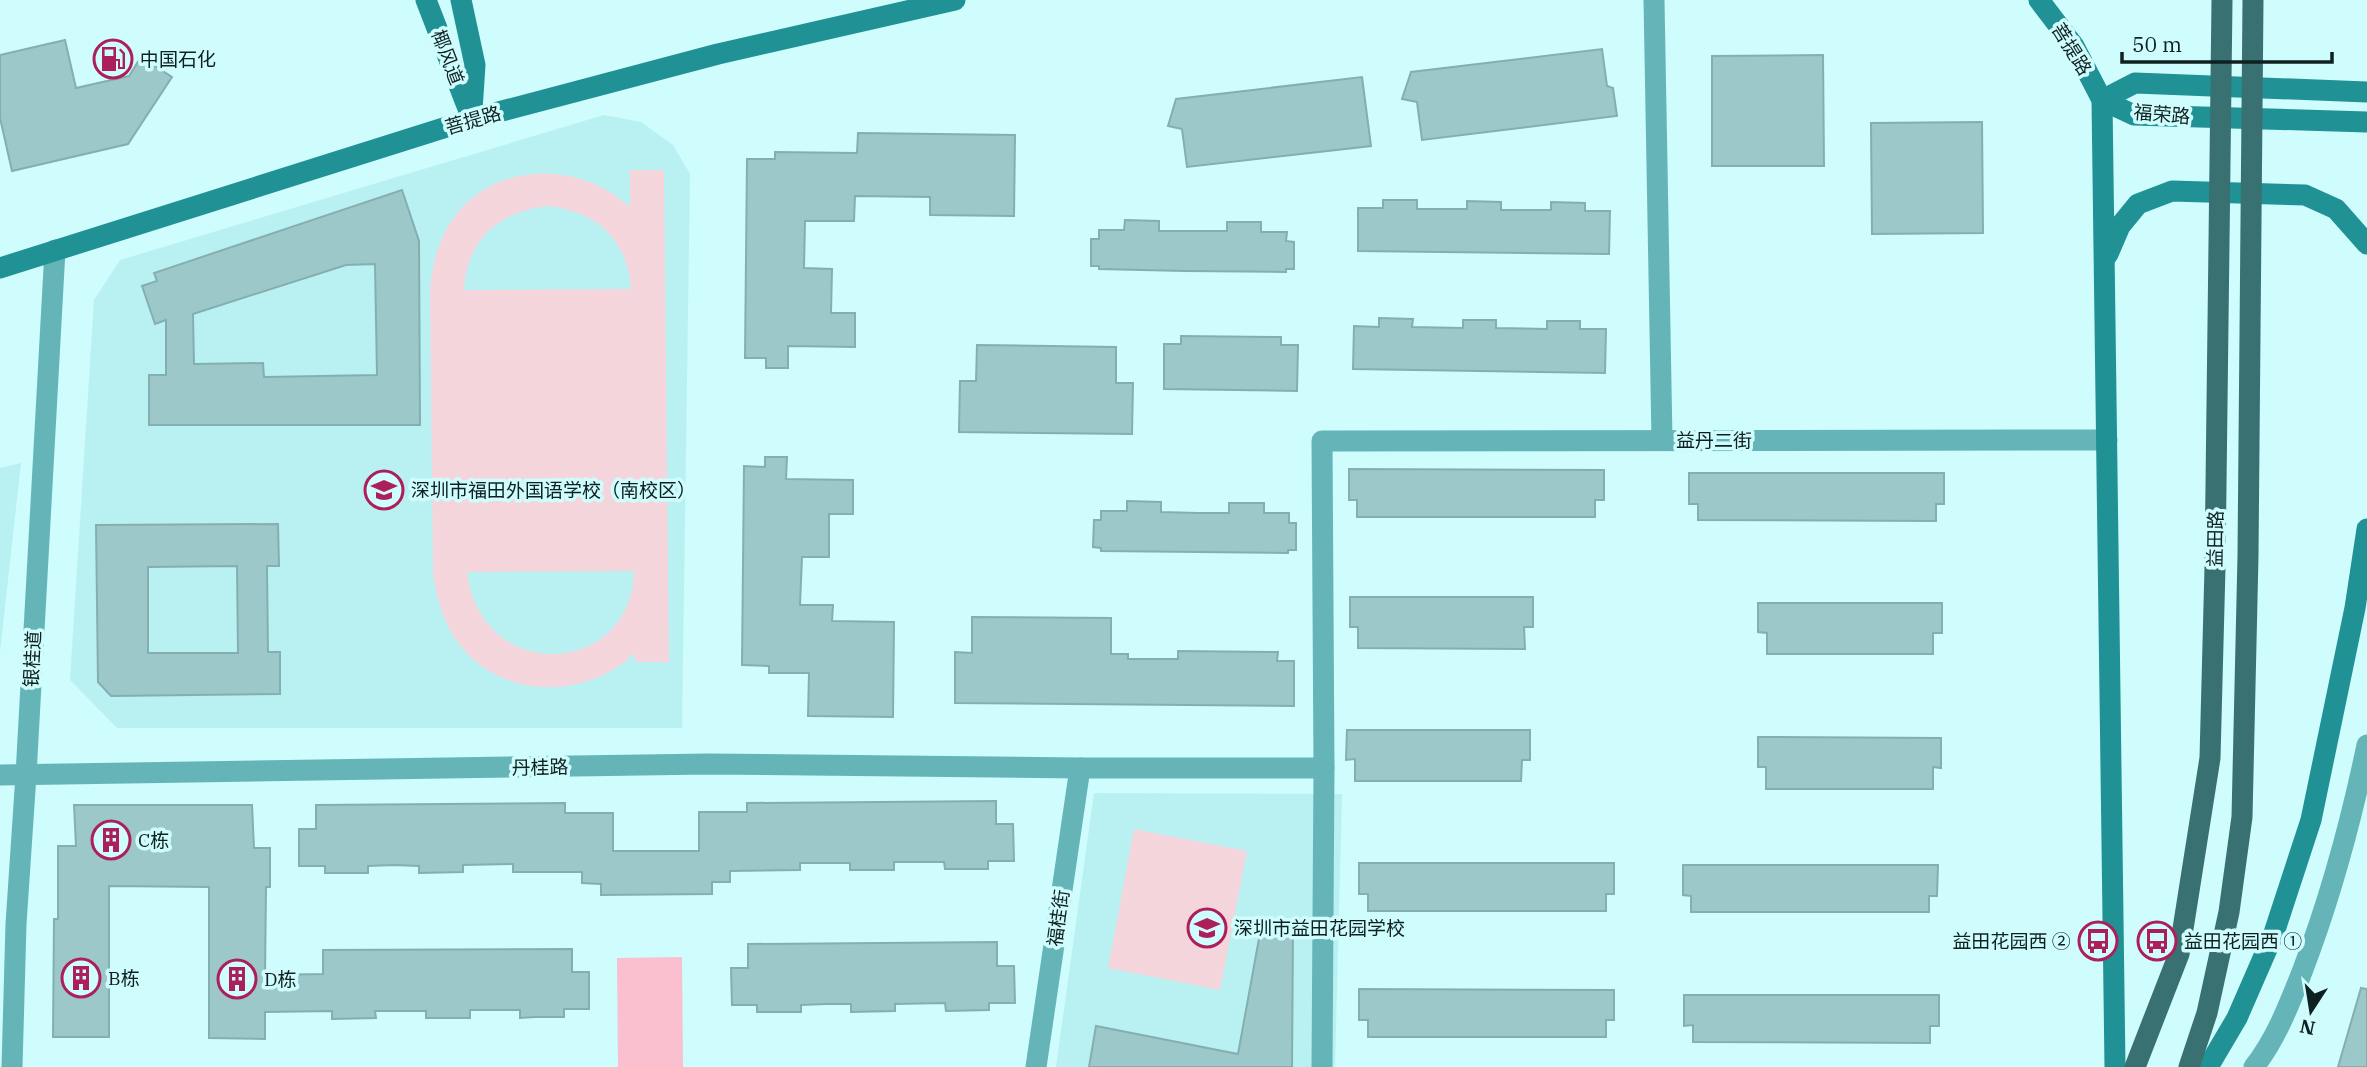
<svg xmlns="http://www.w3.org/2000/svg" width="2367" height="1067" font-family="'IBM Plex Serif','Noto Sans SC',serif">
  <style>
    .built { fill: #b9f1f2 }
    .green { fill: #f5d5dc; fill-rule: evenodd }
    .water { fill: #fac0cf }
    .building { fill: #9cc8c9; stroke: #84afb1; stroke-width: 2; fill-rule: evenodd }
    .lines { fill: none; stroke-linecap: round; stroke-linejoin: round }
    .street { stroke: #65b5b8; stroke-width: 21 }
    .secondary { stroke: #209296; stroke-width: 21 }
    .primary { stroke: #397173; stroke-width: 21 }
    .labels { text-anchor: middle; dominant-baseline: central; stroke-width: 7; stroke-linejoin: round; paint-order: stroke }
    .street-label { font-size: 19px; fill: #0f2021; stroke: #cffcfd }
    .poi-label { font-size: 19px; fill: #0f2021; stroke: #cffcfd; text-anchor: start }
  </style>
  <rect width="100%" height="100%" fill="#cffcfd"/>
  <g class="built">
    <path d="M604 115 641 122 673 145 690 174 682 728H117L70 680 94 300 120 260Z"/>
    <path d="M21 463 0 652V468Z"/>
    <path d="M1094 793 1342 794 1335 1067H1056Z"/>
  </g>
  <g class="green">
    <path d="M630 170H664L669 662H635V653C586 700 502 700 459 644 443 623 437 599 433 574L430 289C432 272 434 257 441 241 473 163 572 154 630 207ZM547 206C596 211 627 238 631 289L464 290C467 240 498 212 547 206ZM634 571C632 677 481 686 467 572Z"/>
    <path d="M1134 829 1247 851 1220 990 1108 968Z"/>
  </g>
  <path class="water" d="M682 957 683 1067H618L617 958Z"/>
  <g class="building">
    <path d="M65 40 76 88 129 76 141 57 172 77 128 144 12 171 0 118V55Z"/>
    <path d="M1602 49 1607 86 1613 88 1617 116 1422 140 1417 102 1402 99 1411 72Z"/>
    <path d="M1823 55 1824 166H1712V56Z"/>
    <path d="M1362 77 1371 146 1187 167 1182 129 1168 126 1176 99Z"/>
    <path d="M1982 122 1983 233 1872 234 1871 123Z"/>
    <path d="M858 133 1015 135 1014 216 930 215V197L855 196 854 221H805L804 268 832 269 831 313H855V347L788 346V368H766V358H745L747 159H775V152L857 153Z"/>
    <path d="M402 190 419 241 420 425H149V375H166V320L155 324 142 286 157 281 154 273ZM375 264 377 375 264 377 263 363 194 364 193 314 346 265Z"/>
    <path d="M1383 200H1417V209H1467V201L1501 202V210H1551V202L1585 203V211H1610L1609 254 1358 251V208H1383Z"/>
    <path d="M1125 220 1159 221V231H1227V222H1261V232H1287L1286 241 1294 242V269H1286V272L1184 271 1099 269V266H1091V239H1099V230H1124Z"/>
    <path d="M1379 318 1413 319 1412 327 1463 328V320H1496V328L1547 329V321H1580V329H1606L1605 373 1353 369 1354 326 1379 327Z"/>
    <path d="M1181 336 1281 337V345H1298L1297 391 1164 389V344H1181Z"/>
    <path d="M977 345 1116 347V383H1133L1132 434 959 432 960 381H976Z"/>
    <path d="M765 457H787L786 479 853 480V514H829V557H802L800 605H833L832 621 894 622 893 717 808 716 809 673H769V666L742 665 744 466 765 467Z"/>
    <path d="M1349 469 1604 470V500H1595V517H1357V500H1349Z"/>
    <path d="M1689 473H1944V504H1936V521L1698 520V504H1689Z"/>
    <path d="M1127 501 1161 502V512L1198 513H1229V503H1264V513H1289V523H1296V550H1288V553L1101 551V548L1093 547 1094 520H1101V511H1127Z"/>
    <path d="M278 524 279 566H267L268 652H280V694L111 696 98 682 96 525ZM237 566 238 653H148V567Z"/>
    <path d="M1350 597H1533V627H1524L1525 649 1358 648V627H1350Z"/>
    <path d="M1758 603H1942V633H1933V654H1767V633L1758 632Z"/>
    <path d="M972 617 1111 618V654H1128V659H1178V651L1278 652 1277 661H1294V706L955 703V652L972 653Z"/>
    <path d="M1347 730H1530V760H1522L1521 781H1355V759L1346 760Z"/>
    <path d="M1758 737 1941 738V768L1933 767V789H1766V767H1758Z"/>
    <path d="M996 801V824H1013L1014 861H988V869H945L944 862H894V870H850V863H800V870L730 871V882H712V894L601 895V884L582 883V872H513V864L463 865V872L419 873V866L394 865 368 866V873H325V866H299V829H316V805L565 803V813H613V851H699V812H747V803Z"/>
    <path d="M74 805H252L254 848H270V887H266L265 975 323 974V950L572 949V972H589V1009H564V1017H535L520 1018V1010H470V1018H426V1011H375L376 1018 332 1019V1011L265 1012V1039L209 1038V887L109 886V1037H53L54 919H58V846H76Z"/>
    <path d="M1359 863H1614V894H1606V911H1368V894H1359Z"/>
    <path d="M1683 865H1938L1937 896H1929V912H1691V896L1683 895Z"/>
    <path d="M1262 922 1293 929 1292 1067H1089L1096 1026 1238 1054Z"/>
    <path d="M997 942V966H1014L1015 1003H989V1010L946 1011 945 1003 895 1004V1011L851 1012V1004H826L801 1005V1012H757V1005H732L731 968H748V944Z"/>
    <path d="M2361 988 2367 989V1067H2338Z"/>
    <path d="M1359 989 1614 990V1020H1606V1037H1368V1020H1359Z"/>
    <path d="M1684 995H1939V1026H1930V1043L1693 1042V1025L1684 1026Z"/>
  </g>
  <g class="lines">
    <g class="street">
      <path d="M1654 0 1662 440"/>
      <path d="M0 775 708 764 1080 768H1324"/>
      <path d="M12 1067 16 924 26 775 55 250"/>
      <path d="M1036 1067 1080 768"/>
      <path d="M1322 1067 1324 768 1322 441 2107 440"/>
      <path d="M2254 1067C2276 1039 2289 1005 2302 972 2330 899 2351 822 2367 745"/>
    </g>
    <g class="secondary">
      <path d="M426 0 472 119"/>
      <path d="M461 0 475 65 472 110"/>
      <path d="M2039 0 2074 46 2102 100 2115 1067"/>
      <path d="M2102 100 2135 83 2367 92"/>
      <path d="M2102 100 2134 115 2367 122"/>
      <path d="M2108 254 2120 226 2138 204 2172 191 2305 195 2336 209 2367 244"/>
      <path d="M0 268 472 119 718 54 955 0"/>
      <path d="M2208 1067 2237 1018 2274 933 2311 820 2355 608 2367 529"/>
    </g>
    <g class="primary">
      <path d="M2135 1067 2179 954 2210 758 2215 567 2222 0"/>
      <path d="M2189 1067 2207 1013 2229 912 2242 817 2248 556 2253 0"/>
    </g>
  </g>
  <defs>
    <symbol id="fuel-ring" viewBox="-11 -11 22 22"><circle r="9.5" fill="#cffcfd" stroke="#ad1f5a" stroke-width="1.5"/><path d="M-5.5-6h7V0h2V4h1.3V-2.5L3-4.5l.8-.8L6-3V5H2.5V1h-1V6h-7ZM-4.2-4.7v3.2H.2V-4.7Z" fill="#ad1f5a"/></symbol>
    <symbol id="school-ring" viewBox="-11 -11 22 22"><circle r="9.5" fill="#cffcfd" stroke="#ad1f5a" stroke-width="1.5"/><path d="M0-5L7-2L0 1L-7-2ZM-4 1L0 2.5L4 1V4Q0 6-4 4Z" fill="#ad1f5a"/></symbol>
    <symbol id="building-ring" viewBox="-11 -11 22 22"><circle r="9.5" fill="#cffcfd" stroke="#ad1f5a" stroke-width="1.5"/><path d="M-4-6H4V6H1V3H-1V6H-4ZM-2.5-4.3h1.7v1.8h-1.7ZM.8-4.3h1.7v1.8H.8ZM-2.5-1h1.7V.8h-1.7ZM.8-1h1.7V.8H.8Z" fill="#ad1f5a"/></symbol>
    <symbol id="bus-ring" viewBox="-11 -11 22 22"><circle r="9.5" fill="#cffcfd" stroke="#ad1f5a" stroke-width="1.5"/><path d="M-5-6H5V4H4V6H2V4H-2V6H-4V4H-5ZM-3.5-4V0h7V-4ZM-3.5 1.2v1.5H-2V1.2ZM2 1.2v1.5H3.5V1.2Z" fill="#ad1f5a"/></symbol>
  </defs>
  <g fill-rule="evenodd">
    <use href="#fuel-ring" x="91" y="37" width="44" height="44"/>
    <use href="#school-ring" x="362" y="468" width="44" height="44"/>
    <use href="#building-ring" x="89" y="818" width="44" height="44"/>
    <use href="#school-ring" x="1185" y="906" width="44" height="44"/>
    <use href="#bus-ring" x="2076" y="919" width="44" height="44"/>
    <use href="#bus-ring" x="2135" y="919" width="44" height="44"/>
    <use href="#building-ring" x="59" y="956" width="44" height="44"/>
    <use href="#building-ring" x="215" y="957" width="44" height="44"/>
  </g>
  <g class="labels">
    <g class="street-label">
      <text transform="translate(2072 49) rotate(58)">菩提路</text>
      <text transform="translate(448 57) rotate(69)">椰风道</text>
      <text transform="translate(2162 114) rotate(5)">福荣路</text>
      <text transform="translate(473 120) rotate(-16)">菩提路</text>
      <text x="1714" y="440">益丹二街</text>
      <text transform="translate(2215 539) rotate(-89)">益田路</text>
      <text transform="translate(32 659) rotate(-87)">银桂道</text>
      <text transform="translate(540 767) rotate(-1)">丹桂路</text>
      <text transform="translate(1058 918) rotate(-82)">福桂街</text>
    </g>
    <g class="poi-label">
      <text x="140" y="59">中国石化</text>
      <text x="411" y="490">深圳市福田外国语学校（南校区）</text>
      <text x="138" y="840">C栋</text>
      <text x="1234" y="928">深圳市益田花园学校</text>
      <text x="2071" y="941" text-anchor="end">益田花园西 ②</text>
      <text x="2184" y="941">益田花园西 ①</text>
      <text x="108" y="978">B栋</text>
      <text x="264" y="979">D栋</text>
    </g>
  </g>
  <g transform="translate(2311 1011) rotate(192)" stroke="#cffcfd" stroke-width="5" paint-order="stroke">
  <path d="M0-5L12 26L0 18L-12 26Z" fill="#0f2021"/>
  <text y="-10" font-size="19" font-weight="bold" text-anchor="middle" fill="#0f2021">N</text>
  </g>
  <path d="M2122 52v10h210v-10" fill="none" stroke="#0f2021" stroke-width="3.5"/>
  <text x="2132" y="52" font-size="21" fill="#0f2021" stroke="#cffcfd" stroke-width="5" paint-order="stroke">50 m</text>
</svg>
